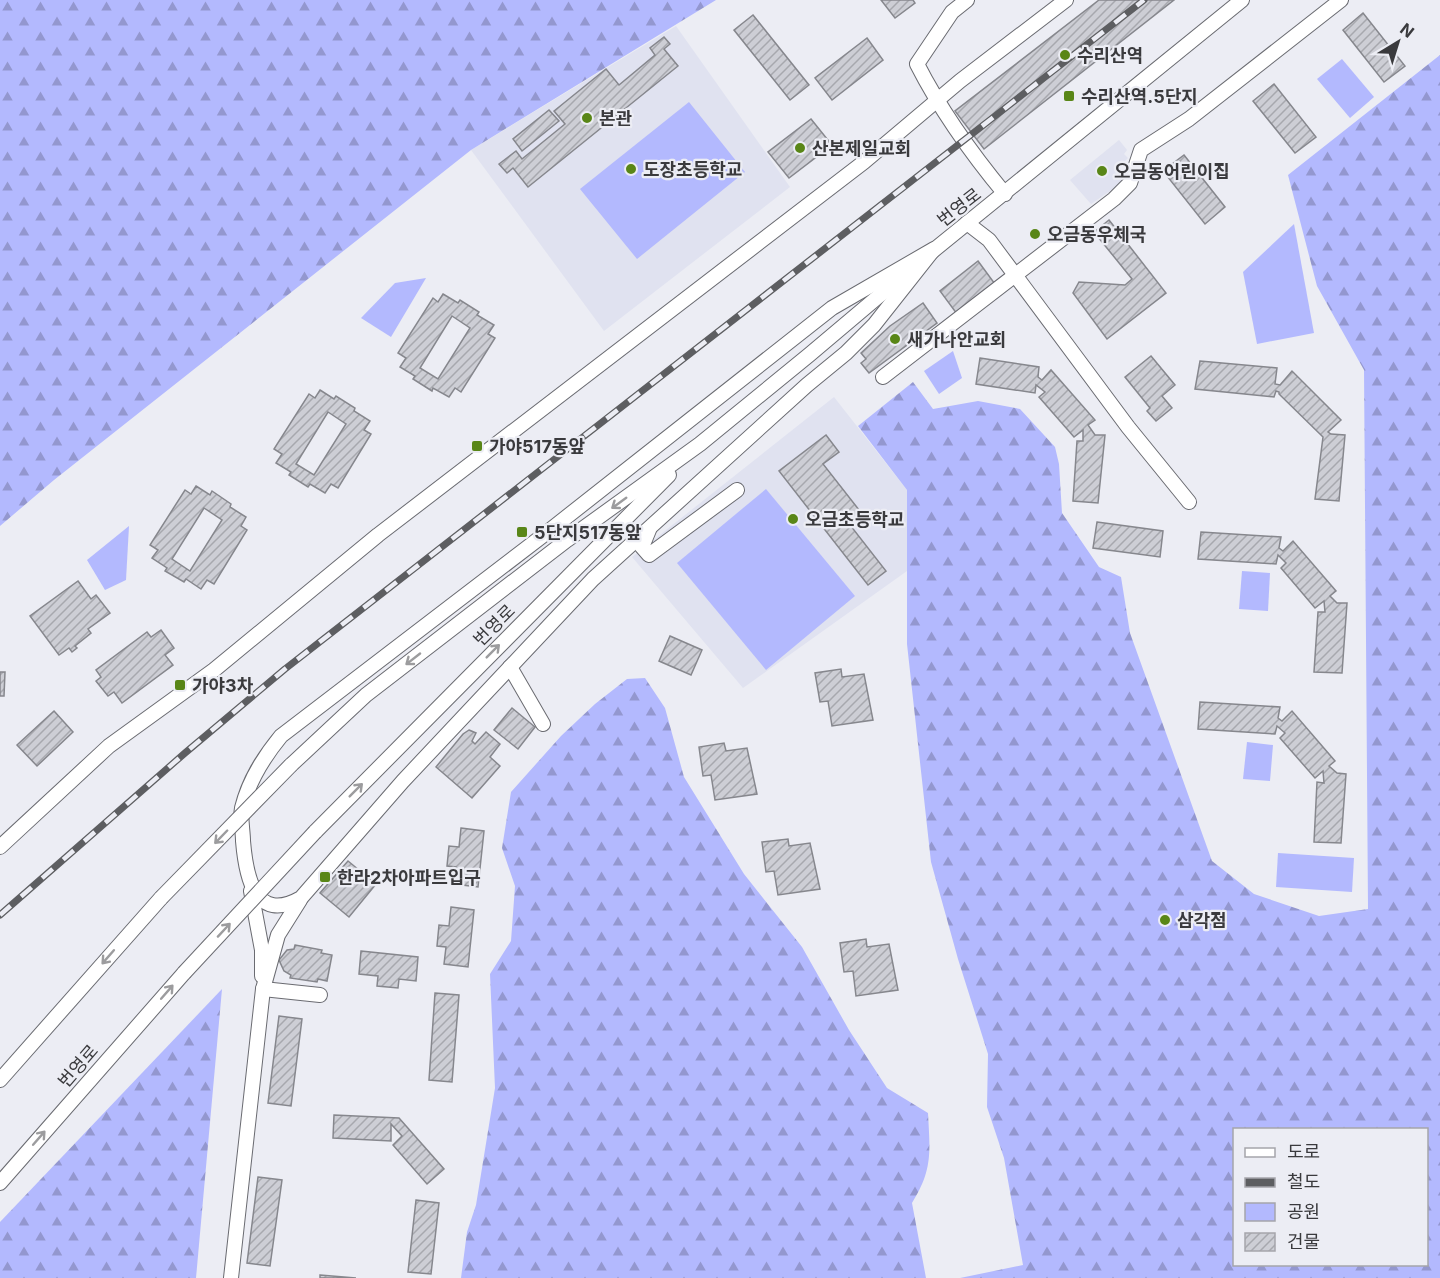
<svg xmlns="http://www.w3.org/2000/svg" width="1440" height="1278" font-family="Inter,'Noto Sans KR',sans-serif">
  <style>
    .built { fill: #e0e2f0 }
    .green { fill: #b3b9fe }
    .forest { fill: url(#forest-firs); fill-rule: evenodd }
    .building { fill: url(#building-hatch); stroke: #86878d; stroke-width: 1.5; fill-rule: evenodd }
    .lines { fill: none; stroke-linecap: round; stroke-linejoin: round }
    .minor-casing { stroke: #6a6b71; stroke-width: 16 }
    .minor { stroke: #fff; stroke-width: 14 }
    .rail-casing { stroke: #5d5e61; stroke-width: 7 }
    .rail { stroke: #ecedf4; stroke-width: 4.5; stroke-dasharray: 14; stroke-linecap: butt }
    .minor-bridge-casing { stroke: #6a6b71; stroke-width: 16; stroke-linecap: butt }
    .minor-bridge { stroke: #fff; stroke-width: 14 }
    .oneway { stroke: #9c9c9e }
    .poi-dot { fill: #598617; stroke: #ecedf4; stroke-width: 2 }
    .labels { text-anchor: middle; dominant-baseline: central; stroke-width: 4.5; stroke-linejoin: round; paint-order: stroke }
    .poi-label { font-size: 18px; font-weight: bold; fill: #3a3a3d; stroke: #ecedf4; text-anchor: start }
    .street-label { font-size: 18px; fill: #3a3a3d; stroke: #ecedf4 }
  </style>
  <defs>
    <pattern id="forest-firs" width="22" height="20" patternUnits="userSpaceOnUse" patternTransform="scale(1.5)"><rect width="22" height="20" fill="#b3b9fe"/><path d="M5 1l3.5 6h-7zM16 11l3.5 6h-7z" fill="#9397cf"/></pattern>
    <pattern id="building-hatch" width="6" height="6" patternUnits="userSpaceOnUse" patternTransform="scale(1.5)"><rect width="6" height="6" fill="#cdced5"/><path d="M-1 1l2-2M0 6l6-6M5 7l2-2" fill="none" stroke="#a7a8ae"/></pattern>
  </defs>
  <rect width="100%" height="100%" fill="#ecedf4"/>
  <g class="built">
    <path d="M676 26 790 187 604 331 471 150Z"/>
    <path d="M1119 140 1127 150 1124 154 1128 158 1119 167 1127 175 1120 184 1091 204 1070 180Z"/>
    <path d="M834 397 907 490V571L743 688 632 557Z"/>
  </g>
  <g class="green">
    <path d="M1342 59 1374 97 1350 118 1317 79Z"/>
    <path d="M689 102 745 172 637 259 580 189Z"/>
    <path d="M1294 224 1314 333 1257 344 1243 272Z"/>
    <path d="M426 278 391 337 361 318 395 283Z"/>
    <path d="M953 351 962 378 939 394 924 371Z"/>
    <path d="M766 489 855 596 766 670 677 563Z"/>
    <path d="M129 526 126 580 105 590 87 560Z"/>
    <path d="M1242 571 1270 573 1268 611 1239 609Z"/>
    <path d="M1247 742 1273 745 1270 781 1243 779Z"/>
    <path d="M1278 853 1354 858 1352 892 1276 887Z"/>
  </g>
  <g class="forest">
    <path d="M0 0H716L471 150 54 480 0 526Z"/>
    <path d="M1440 55V1278H960L1023 1265 1004 1158 987 1107 988 1054 958 959 931 862 907 644V490L858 426 913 382 933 409 978 401 1020 409 1055 447 1059 464 1062 513 1099 567 1121 577 1130 633 1212 861 1254 894 1319 916 1368 909 1364 370 1317 286 1288 175ZM1234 1130H1426V1264H1234Z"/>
    <path d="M645 678 665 708 684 777 744 874 802 947 849 1030 887 1088 928 1113C930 1152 933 1169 912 1203L926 1278H461L467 1232 476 1205 495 1088 490 974 511 941 515 886 502 848 511 792 561 736 595 704 627 679Z"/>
    <path d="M222 989 196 1278H0V1222Z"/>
  </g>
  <g class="building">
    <path d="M881 0H913L915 3 895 18Z"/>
    <path d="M1099 0H1174L984 149 955 111Z"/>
    <path d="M1363 13 1405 66 1384 82 1343 30Z"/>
    <path d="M753 15 809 85 790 100 734 30Z"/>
    <path d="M664 37 670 44 664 49 678 66 528 187 513 168 507 173 499 164 516 151 522 159 565 124 554 111 606 69 619 85 655 55 650 48Z"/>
    <path d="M867 38 883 60 832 100 815 78Z"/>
    <path d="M1274 84 1316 137 1295 153 1253 101Z"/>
    <path d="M549 110 559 121 522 151 513 139Z"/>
    <path d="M811 119 832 145 789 178 768 152Z"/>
    <path d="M1184 155 1225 207 1205 224 1163 171Z"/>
    <path d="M1109 220 1166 293 1107 339 1073 293 1079 282 1125 285 1132 279 1094 232Z"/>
    <path d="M978 261 995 284 957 314 940 291Z"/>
    <path d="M443 294 458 303 460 300 479 312 477 315 494 325 488 334 495 338 461 392 455 388 449 397 433 388 432 391 413 379 415 376 400 367 406 358 398 353 433 298 438 302ZM452 316 470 328 438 379 420 368Z"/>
    <path d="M923 303 937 323 869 373 861 363 866 359 861 353 890 326Z"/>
    <path d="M1151 356 1175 385 1162 396 1172 408 1156 421 1147 411 1150 408 1125 377Z"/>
    <path d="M980 358 1039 367 1038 377 1042 380 1051 370 1095 420 1088 425 1095 435H1105L1098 503 1073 501 1077 441H1083V430L1074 437 1039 397 1045 392 1036 385 1035 393 976 384Z"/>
    <path d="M1200 361 1277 368 1275 384 1280 385 1292 371 1341 420 1328 432 1331 434 1345 435 1339 501 1315 499 1323 437 1279 394V392L1276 391 1274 397 1195 389Z"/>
    <path d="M320 390 334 399 336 396 355 408 354 411 370 421 364 430 371 434 338 488 331 484 325 493 310 484 308 487 289 475 291 472 276 463 282 454 274 449 309 394 315 398ZM328 412 346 424 314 475 296 464Z"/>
    <path d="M826 435 839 452 823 464 863 515 850 525 886 571 868 585 779 471Z"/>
    <path d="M196 486 210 495 212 491 231 504 230 507 246 517 241 526 247 530 214 584 207 580 201 589 186 579 184 582 165 571 167 568 152 558 158 550 150 545 185 490 191 494ZM204 508 222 520 190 571 172 559Z"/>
    <path d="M1097 522 1163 531 1160 557 1093 548Z"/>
    <path d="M1201 532 1281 537 1279 548 1283 551 1293 541 1336 591 1330 596 1337 603H1347L1342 673 1314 672 1318 612H1325L1324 601 1315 608 1281 568 1286 563 1278 555 1276 564 1198 559Z"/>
    <path d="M78 581 91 599 96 595 110 613 88 629 91 633 75 646 77 648 72 652 69 648 59 655 30 616Z"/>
    <path d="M161 630 174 648 165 655 173 665 122 703 114 692 108 696 96 681 101 677 96 670 147 632 151 637Z"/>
    <path d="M670 636 702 650 691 675 659 661Z"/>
    <path d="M841 669 842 677 864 674 873 720 832 726 828 701 820 702 815 673Z"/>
    <path d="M0 672H5L4 696H0Z"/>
    <path d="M1200 702 1280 707 1278 718 1282 721 1292 711 1335 761 1329 766 1337 773 1346 774 1341 843 1314 842 1317 782 1324 783 1323 771 1315 778 1280 738 1285 733 1277 726 1275 734 1198 729Z"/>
    <path d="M512 708 535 727 518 749 494 730Z"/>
    <path d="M54 711 73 732 37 766 17 745Z"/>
    <path d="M469 730 476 733 472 741 475 744 486 732 500 744 490 757 500 766 472 798 436 767 463 734Z"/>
    <path d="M724 743 726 751 747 748 757 794 715 800 711 775 703 776 699 747Z"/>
    <path d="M461 828 484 831 478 887 454 884 456 867 447 866 449 846 459 847Z"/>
    <path d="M788 839 789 846 810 843 820 889 778 895 774 871 766 872 762 842Z"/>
    <path d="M348 861 376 884 349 917 320 893Z"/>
    <path d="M451 907 474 910 468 967 444 964 446 947 437 946 439 925 449 926Z"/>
    <path d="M866 939 867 947 889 944 898 990 856 996 853 971 844 972 840 943Z"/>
    <path d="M295 945 322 950 321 953 332 955 327 981 318 979 317 982 290 978 291 975 284 971 279 960 287 950 294 949Z"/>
    <path d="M361 951 418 957 416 981 399 979 398 988 377 986 378 976 359 974Z"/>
    <path d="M435 993 459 995 452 1082 429 1080Z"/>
    <path d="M279 1016 302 1019 291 1106 268 1103Z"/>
    <path d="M334 1115 399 1118 444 1169 427 1184 393 1145 402 1136 391 1124V1141L333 1138Z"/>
    <path d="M258 1177 282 1180 270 1266 247 1263Z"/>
    <path d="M416 1200 439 1203 431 1274 408 1272Z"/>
    <path d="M320 1275 356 1278H320Z"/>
  </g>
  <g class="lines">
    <defs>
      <g id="minor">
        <path d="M967 0 952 12 917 64C941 111 971 153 1005 194"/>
        <path d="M967 223 989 240 1128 427 1189 502"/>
        <path d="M934 249 874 325 846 353 807 385 593 579 403 781 301 898C255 924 246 877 243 841 243 831 240 818 242 808 249 780 263 758 281 736L545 534 832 308Z"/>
        <path d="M929 254 1242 0"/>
        <path d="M883 377 1114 199 1130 183 1141 150 1189 119 1341 0"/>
        <path d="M649 530 642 547 649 555 737 490"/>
        <path d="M510 667 543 724"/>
        <path d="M291 765 366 695 567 540 700 444 809 355 905 274"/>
        <path d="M315 832 669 475"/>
        <path d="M0 847 109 746 214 670 378 535 864 162 960 81 1066 0"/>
        <path d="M251 891 262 950V976"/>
        <path d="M263 989 320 995"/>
        <path d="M0 1080 161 898"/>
        <path d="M0 1183 184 973"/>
        <path d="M231 1278 263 989 278 935 300 900"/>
      </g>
    </defs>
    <use href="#minor" class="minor-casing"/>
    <use href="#minor" class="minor"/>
    <defs>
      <path id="rail" d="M0 915 185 753 285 669 1144 0"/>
    </defs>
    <use href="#rail" class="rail-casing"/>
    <use href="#rail" class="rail"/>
    <defs>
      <g id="minor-bridge">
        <path d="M161 898 291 765"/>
        <path d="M184 973 315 832"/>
      </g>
    </defs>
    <use href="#minor-bridge" class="minor-bridge-casing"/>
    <use href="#minor-bridge" class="minor-bridge"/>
  </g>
  <defs><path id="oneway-shaft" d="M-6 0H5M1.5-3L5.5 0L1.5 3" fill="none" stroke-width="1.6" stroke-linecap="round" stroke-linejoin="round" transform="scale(1.5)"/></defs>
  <g class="oneway">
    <use href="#oneway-shaft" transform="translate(619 503) rotate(144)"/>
    <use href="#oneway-shaft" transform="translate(493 651) rotate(-45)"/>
    <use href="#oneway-shaft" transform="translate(413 659) rotate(142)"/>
    <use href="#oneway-shaft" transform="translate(356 790) rotate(-45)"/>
    <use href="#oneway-shaft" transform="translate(221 837) rotate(134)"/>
    <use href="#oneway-shaft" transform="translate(224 930) rotate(-47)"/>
    <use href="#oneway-shaft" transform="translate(108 957) rotate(131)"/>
    <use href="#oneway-shaft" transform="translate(167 992) rotate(-49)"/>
    <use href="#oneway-shaft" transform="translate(39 1138) rotate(-49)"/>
  </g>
  <g class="poi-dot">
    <circle cx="1065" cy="55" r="6"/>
    <rect x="1063" y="90" width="12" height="12" rx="3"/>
    <circle cx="587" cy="118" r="6"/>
    <circle cx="800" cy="148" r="6"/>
    <circle cx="631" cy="169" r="6"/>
    <circle cx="1102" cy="171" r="6"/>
    <circle cx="1035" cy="234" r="6"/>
    <circle cx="895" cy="339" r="6"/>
    <rect x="471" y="440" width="12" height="12" rx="3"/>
    <circle cx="793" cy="519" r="6"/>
    <rect x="516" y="526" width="12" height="12" rx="3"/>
    <rect x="174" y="679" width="12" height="12" rx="3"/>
    <rect x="319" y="871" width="12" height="12" rx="3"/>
    <circle cx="1165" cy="920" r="6"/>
  </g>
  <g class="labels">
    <g class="poi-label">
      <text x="1077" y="55">수리산역</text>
      <text x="1081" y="96">수리산역.5단지</text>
      <text x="599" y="118">본관</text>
      <text x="812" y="148">산본제일교회</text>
      <text x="643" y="169">도장초등학교</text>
      <text x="1114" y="171">오금동어린이집</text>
      <text x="1047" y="234">오금동우체국</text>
      <text x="907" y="339">새가나안교회</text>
      <text x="489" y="446">가야517동앞</text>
      <text x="805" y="519">오금초등학교</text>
      <text x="534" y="532">5단지517동앞</text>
      <text x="192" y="685">가야3차</text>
      <text x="337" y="877">한라2차아파트입구</text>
      <text x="1177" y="920">삼각점</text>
    </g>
    <g class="street-label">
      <text transform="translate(959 207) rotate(-38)">번영로</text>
      <text transform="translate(494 625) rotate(-45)">번영로</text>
      <text transform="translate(78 1066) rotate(-49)">번영로</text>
    </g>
  </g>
  <rect x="1233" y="1128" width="195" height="138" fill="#ecedf4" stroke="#a5a5ab" stroke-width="1.5"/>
  <rect x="1245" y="1148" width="30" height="9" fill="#ffffff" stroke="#a5a5ab" stroke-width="1.5"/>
  <text x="1287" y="1158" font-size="18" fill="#3a3a3d">도로</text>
  <rect x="1245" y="1178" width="30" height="9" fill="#5d5e61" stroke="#a5a5ab" stroke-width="1.5"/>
  <text x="1287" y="1188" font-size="18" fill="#3a3a3d">철도</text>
  <rect x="1245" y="1203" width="30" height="18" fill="#b3b9fe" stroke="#a5a5ab" stroke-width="1.5"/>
  <text x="1287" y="1218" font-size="18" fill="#3a3a3d">공원</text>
  <rect x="1245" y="1233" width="30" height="18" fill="url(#building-hatch)" stroke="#a5a5ab" stroke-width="1.5"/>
  <text x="1287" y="1248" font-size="18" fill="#3a3a3d">건물</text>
  <g transform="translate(1398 42) rotate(38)" stroke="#ecedf4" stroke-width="4.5" paint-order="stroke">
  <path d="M0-4.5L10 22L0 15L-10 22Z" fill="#3a3a3d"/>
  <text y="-9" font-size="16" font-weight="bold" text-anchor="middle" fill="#3a3a3d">N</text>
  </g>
</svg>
